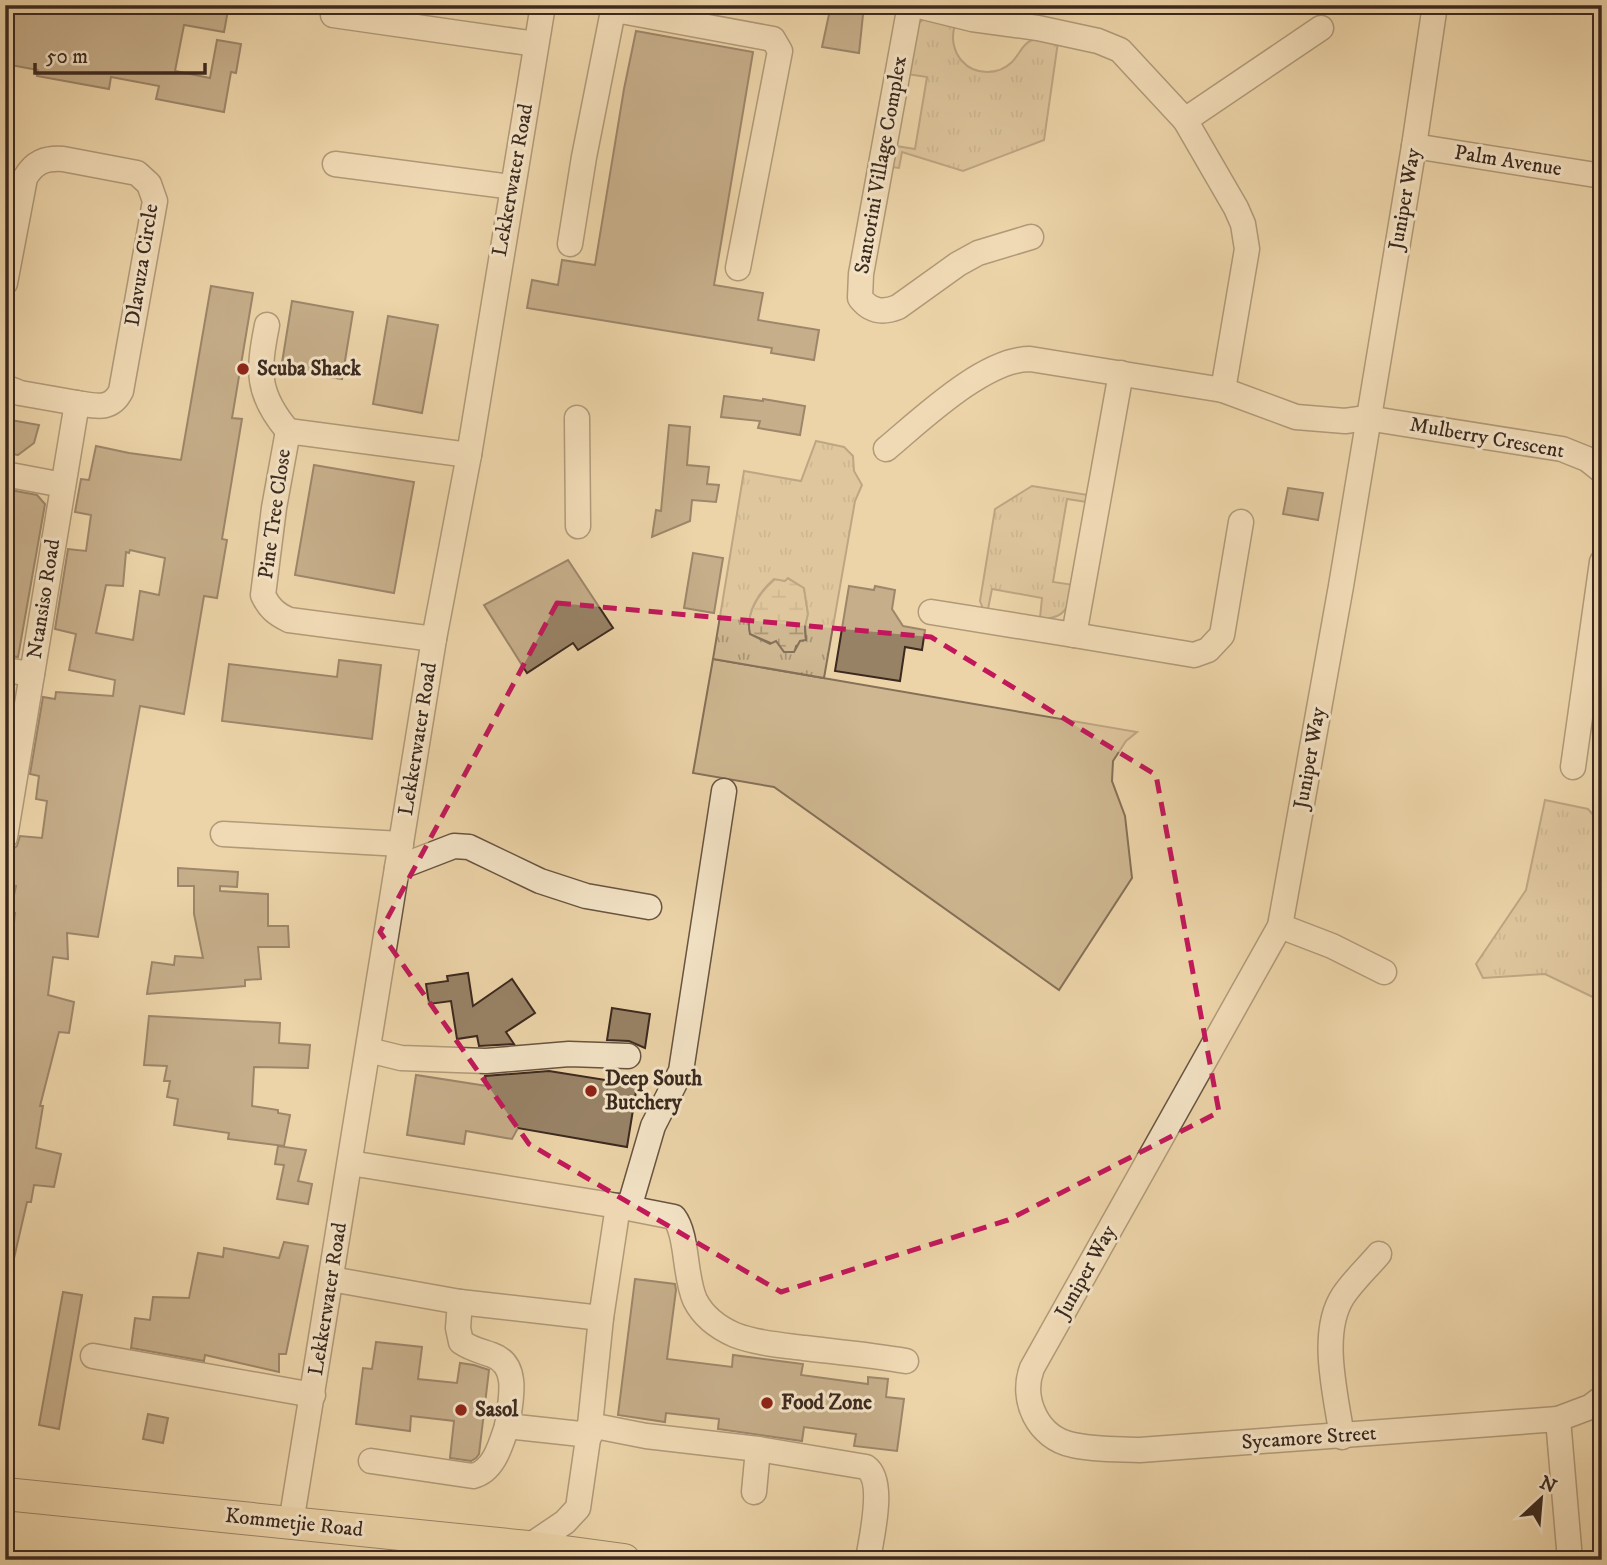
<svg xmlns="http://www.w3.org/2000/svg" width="1607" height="1565" font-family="'IM FELL DW Pica',serif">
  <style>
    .green { fill: #ceb791; stroke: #857058; stroke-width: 2 }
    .wetland { fill: url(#wetland-marsh); stroke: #857058; stroke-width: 2 }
    .park { fill: url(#park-tufts); stroke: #857058; stroke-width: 2; fill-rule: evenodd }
    .building { fill: #988266; stroke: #3c291f; stroke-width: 2; fill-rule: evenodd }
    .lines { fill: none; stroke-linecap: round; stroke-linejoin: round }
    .minor-casing { stroke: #685441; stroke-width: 27 }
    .major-casing { stroke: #3c291f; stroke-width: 34 }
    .minor { stroke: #f3e3c6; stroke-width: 24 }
    .major { stroke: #ecd4a8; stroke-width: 32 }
    .marked { fill: none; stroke: #c2185b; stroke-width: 5; stroke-dasharray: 14 9; stroke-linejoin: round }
    .poi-dot { fill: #8f2418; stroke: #f3e3c6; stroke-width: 2.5 }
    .labels { text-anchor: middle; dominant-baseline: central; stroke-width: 6; stroke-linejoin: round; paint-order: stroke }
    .street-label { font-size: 21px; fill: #3c291f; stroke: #f3e3c6 }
    .poi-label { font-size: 21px; font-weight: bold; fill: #3c291f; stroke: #f3e3c6; text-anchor: start }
  </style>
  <defs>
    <pattern id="wetland-marsh" width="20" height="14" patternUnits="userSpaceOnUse" patternTransform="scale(1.75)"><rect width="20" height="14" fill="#ceb791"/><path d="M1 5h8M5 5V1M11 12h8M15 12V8" fill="none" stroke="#a89576"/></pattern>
    <pattern id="park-tufts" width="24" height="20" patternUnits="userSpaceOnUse" patternTransform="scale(1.75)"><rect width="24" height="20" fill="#ceb791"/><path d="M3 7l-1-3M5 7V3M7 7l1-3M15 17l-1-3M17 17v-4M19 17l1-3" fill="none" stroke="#a89576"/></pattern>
  </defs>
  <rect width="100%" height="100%" fill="#ecd4a8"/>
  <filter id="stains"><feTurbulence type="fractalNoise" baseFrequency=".00286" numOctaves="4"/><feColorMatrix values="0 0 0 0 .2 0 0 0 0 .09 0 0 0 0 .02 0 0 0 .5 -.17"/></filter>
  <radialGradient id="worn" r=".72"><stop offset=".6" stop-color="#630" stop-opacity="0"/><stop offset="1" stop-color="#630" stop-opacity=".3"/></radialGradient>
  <path class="green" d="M713 659 1137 732 1126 741 1113 761 1112 781 1125 816 1132 878 1059 990 774 787 693 773Z"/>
  <path class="wetland" d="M787 578 804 588 808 614 805 627 806 640 796 646 795 652H784L778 646 749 634C746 612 759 593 775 579L785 581Z"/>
  <g class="park">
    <path d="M925 18 955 25C951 37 953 51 962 61 975 76 999 75 1012 62 1019 55 1022 45 1030 41 1039 37 1049 41 1058 42L1044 140 963 171 902 152 899 168 891 167 896 146 915 149 927 77 907 74 914 27Z"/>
    <path d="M816 441 844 447 853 456 854 471 862 485 855 501 824 678 713 659 744 471 801 481ZM788 578 804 588 808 614 805 627 806 640 800 641 794 652H784L776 641 770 644 750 634C745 613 759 592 774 579L785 581Z"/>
    <path d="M1032 486 1088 495 1087 502 1067 499 1053 582 1074 585C1071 606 1063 621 1040 618L1042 598 992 589 988 609H983L980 601 995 509Z"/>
    <path d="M1545 800 1588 809 1602 825V1013L1599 1000 1545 974 1483 978 1476 964 1526 890Z"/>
  </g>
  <g class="building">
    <path d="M5 5H229L224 32 184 25 175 71 210 78 217 40 241 44 236 73 231 72 224 112 156 99 159 86 111 77 109 89 37 76 38 70 5 64 10 34 5 33Z"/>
    <path d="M831 5H864L859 53 822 47Z"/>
    <path d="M636 31 753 52 714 285 763 293 758 320 819 330 814 360 771 353 772 348 527 308 532 280 558 285 562 260 595 265 624 89Z"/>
    <path d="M211 286 253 293 232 418 242 419 222 539 227 540 217 598 204 596 184 714 140 706 98 937 67 933 68 959 53 957 48 995 74 1002 69 1033 59 1032 40 1106H43L36 1148 61 1154 54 1187 34 1185 31 1202H27L12 1267 5 1266V1087L9 1060H5V951L11 952 15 913H10L16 886 8 884 14 866 11 865 13 849 17 846 20 836 42 838 47 801 36 799 39 776 30 774 43 697 55 699 56 692 113 696 115 680 69 670 76 634 55 629 68 549 86 551 91 515 75 512 81 479 89 480 96 446 129 453 181 460ZM130 550 165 558 159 595 140 591 133 640 96 633 106 585 123 586 126 552 129 553Z"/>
    <path d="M292 301 353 312 342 379 281 369Z"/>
    <path d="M388 316 438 325 422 413 373 404Z"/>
    <path d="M724 396 763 401V399L805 406 800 435 758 428 760 421 721 417Z"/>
    <path d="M5 419 39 425 34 443 18 455 5 453Z"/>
    <path d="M669 425 690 427 687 465 709 467 707 484 719 485 716 502 692 500 690 521 652 537 656 510 661 511Z"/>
    <path d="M314 465 414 482 394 593 295 575Z"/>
    <path d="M1288 488 1323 493 1318 520 1283 514Z"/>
    <path d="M5 489 37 495 45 504 18 657 5 655Z"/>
    <path d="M693 553 723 558 714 613 684 608Z"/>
    <path d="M568 560 613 628 578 650 573 643 527 673 484 605Z"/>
    <path d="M849 586 874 590 875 586 895 590 892 609 903 626 925 630 922 650 905 647 900 681 835 671Z"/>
    <path d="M339 660 381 665 372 739 222 721 229 664 337 677Z"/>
    <path d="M5 690 14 692 7 734 5 733Z"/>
    <path d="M178 868 238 872 237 887 220 886V891L268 894V926H288L289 947H258L261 979 245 980V986L147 994 152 962 174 965 175 956 203 958 194 914V886H178Z"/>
    <path d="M468 973 473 1006 512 979 535 1013 506 1032 514 1044 479 1046 477 1036 457 1039 451 1001 429 1004 426 984 448 981 447 976Z"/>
    <path d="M612 1008 650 1014 645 1048 629 1041 607 1040Z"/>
    <path d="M149 1016 280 1023 279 1043 310 1045 308 1068 254 1067 252 1106 278 1110V1113L290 1115 284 1146 228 1139 229 1133 174 1125 178 1099 167 1097 170 1081H164L167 1066 144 1065Z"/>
    <path d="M549 1071 637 1085 627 1147 518 1128 512 1139 466 1131 464 1144 407 1135 416 1075 487 1086 485 1076Z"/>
    <path d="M278 1146 306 1150 298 1181 312 1184 308 1204 277 1199 284 1165 275 1164Z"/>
    <path d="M284 1242 308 1246 286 1354H279V1372L205 1355 204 1361 131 1348 135 1318 150 1320 153 1297 189 1298 198 1253 223 1257 224 1248 279 1258Z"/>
    <path d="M635 1279 675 1284 676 1290 667 1359 732 1367 733 1355 803 1364 801 1375 868 1384V1377L888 1379 886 1397 904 1399 897 1451 854 1446 856 1434 804 1427 802 1441 718 1429 719 1419 666 1413 665 1422 618 1415Z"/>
    <path d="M63 1292 82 1295 59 1429 39 1425Z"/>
    <path d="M376 1342 422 1347 418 1379 457 1383 460 1363 474 1365 489 1370 479 1454 476 1458 471 1461 450 1458 454 1421 411 1416 410 1431 356 1424 363 1368 372 1369Z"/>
    <path d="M148 1414 168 1418 163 1443 143 1439Z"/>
  </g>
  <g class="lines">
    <defs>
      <g id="minor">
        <path d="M910 5 861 274 860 298C871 312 883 313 898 307L958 264 978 253 1031 237"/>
        <path d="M915 5 972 19 1038 28 1098 41 1120 50 1185 120 1236 208 1243 224 1247 249 1223 390"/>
        <path d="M1435 5 1414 146 1341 586 1280 926 1032 1368C1020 1400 1038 1438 1073 1445 1095 1450 1118 1449 1140 1450L1558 1419 1590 1407 1602 1398"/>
        <path d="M333 15 536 44"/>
        <path d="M1185 120 1321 28"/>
        <path d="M1414 146 1602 176"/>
        <path d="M335 164 512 187"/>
        <path d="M570 244 584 157 612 16 621 11 773 39 780 51 738 268"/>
        <path d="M5 283 25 178C34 162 45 158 63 159L137 173 149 184 155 201 121 391C111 411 96 406 77 403"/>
        <path d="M267 325C258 371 256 393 288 431"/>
        <path d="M5 387 20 393 77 403 5 837"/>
        <path d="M577 418 578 526"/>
        <path d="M886 449C921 420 984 359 1030 359L1223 390 1296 417 1345 421 1367 418 1562 449 1587 459 1602 471"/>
        <path d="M5 474 63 485"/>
        <path d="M931 612 1074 635 1121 373"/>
        <path d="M1074 635 1194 655 1208 650 1222 635 1241 522"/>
        <path d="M434 639 289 620C276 614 269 608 263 595L274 508 288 431 469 455"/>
        <path d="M5 670 32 674"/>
        <path d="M1573 767 1602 562"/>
        <path d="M223 834 401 844"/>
        <path d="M397 868 454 846 469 847 540 881 586 896 649 907"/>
        <path d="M1280 926 1332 946 1384 972"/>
        <path d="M368 1050 401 1058 486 1061 569 1054 628 1056"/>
        <path d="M350 1163 618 1206 601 1318 590 1425 646 1436 758 1449 866 1467C886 1481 871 1538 868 1560"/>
        <path d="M618 1206 674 1217C688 1235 684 1276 695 1300 703 1316 719 1328 735 1335 756 1343 781 1345 804 1348 838 1352 872 1355 906 1361"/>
        <path d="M629 1208 653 1126 681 1071 724 791"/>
        <path d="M331 1279 460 1302 601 1318"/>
        <path d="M460 1302 458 1328 461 1342C471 1349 481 1351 492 1355 521 1365 510 1403 507 1426L590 1435"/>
        <path d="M93 1356 313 1395"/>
        <path d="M1558 1419 1570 1560"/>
        <path d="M1342 1437C1336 1395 1319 1333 1343 1296 1353 1281 1368 1267 1379 1254"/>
        <path d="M371 1461 473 1476C494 1471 501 1444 507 1426"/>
        <path d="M754 1492 758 1449"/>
        <path d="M291 1523 434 639 469 455 543 5"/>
        <path d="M528 1547 565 1522 578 1508 590 1425"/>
      </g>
      <path id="major" d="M5 1494 528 1547 624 1560"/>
    </defs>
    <use href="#minor" class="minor-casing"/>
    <use href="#major" class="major-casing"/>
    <use href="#minor" class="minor"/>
    <use href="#major" class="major"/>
  </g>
  <path d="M0 0H1607V1565H0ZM557 603 931 637 1156 775 1219 1112 1008 1220 781 1292 529 1144 380 932Z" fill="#ecd4a8" fill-opacity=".55" fill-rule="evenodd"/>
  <path class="marked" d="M557 603 931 637 1156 775 1219 1112 1008 1220 781 1292 529 1144 380 932Z"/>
  <g class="poi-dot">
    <circle cx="243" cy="369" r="7"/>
    <circle cx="591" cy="1091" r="7"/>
    <circle cx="767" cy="1403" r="7"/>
    <circle cx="461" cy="1410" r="7"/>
  </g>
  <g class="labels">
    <g class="street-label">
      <text transform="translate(1508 161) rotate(9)">Palm Avenue</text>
      <text transform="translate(881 165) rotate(-80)">Santorini Village Complex</text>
      <text transform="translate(513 180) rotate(-80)">Lekkerwater Road</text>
      <text transform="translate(1405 199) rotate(-80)">Juniper Way</text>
      <text transform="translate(142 265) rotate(-81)">Dlavuza Circle</text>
      <text transform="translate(1487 438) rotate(10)">Mulberry Crescent</text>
      <text transform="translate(275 514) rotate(-82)">Pine Tree Close</text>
      <text transform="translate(44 599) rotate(-81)">Ntansiso Road</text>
      <text transform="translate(418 739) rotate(-81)">Lekkerwater Road</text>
      <text transform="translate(1310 758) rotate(-80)">Juniper Way</text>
      <text transform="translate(1086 1272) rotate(-61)">Juniper Way</text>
      <text transform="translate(328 1299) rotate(-81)">Lekkerwater Road</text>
      <text transform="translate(1309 1438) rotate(-4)">Sycamore Street</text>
      <text transform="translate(294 1523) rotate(6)">Kommetjie Road</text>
    </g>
    <g class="poi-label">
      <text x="257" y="369">Scuba Shack</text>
      <text x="605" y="1079">Deep South<tspan x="605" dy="24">Butchery</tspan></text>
      <text x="781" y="1403">Food Zone</text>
      <text x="475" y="1410">Sasol</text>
    </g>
  </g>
  <rect width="1607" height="1565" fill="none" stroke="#ecd4a8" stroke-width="28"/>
  <rect x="7" y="7" width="1593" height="1551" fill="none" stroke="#3c291f" stroke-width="3.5"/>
  <rect x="14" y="14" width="1579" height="1537" fill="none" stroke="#3c291f" stroke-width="2"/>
  <g transform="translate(1541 1499) rotate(26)" stroke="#f3e3c6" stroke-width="5" paint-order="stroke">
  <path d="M0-5L12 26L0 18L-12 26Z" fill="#3c291f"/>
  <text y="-10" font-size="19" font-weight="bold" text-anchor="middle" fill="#3c291f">N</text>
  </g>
  <path d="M35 63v10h170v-10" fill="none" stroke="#3c291f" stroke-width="3.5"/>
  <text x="46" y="63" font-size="21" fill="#3c291f" stroke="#f3e3c6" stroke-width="5" paint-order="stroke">50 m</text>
  <rect width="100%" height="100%" filter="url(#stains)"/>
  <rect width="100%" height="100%" fill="url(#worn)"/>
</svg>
